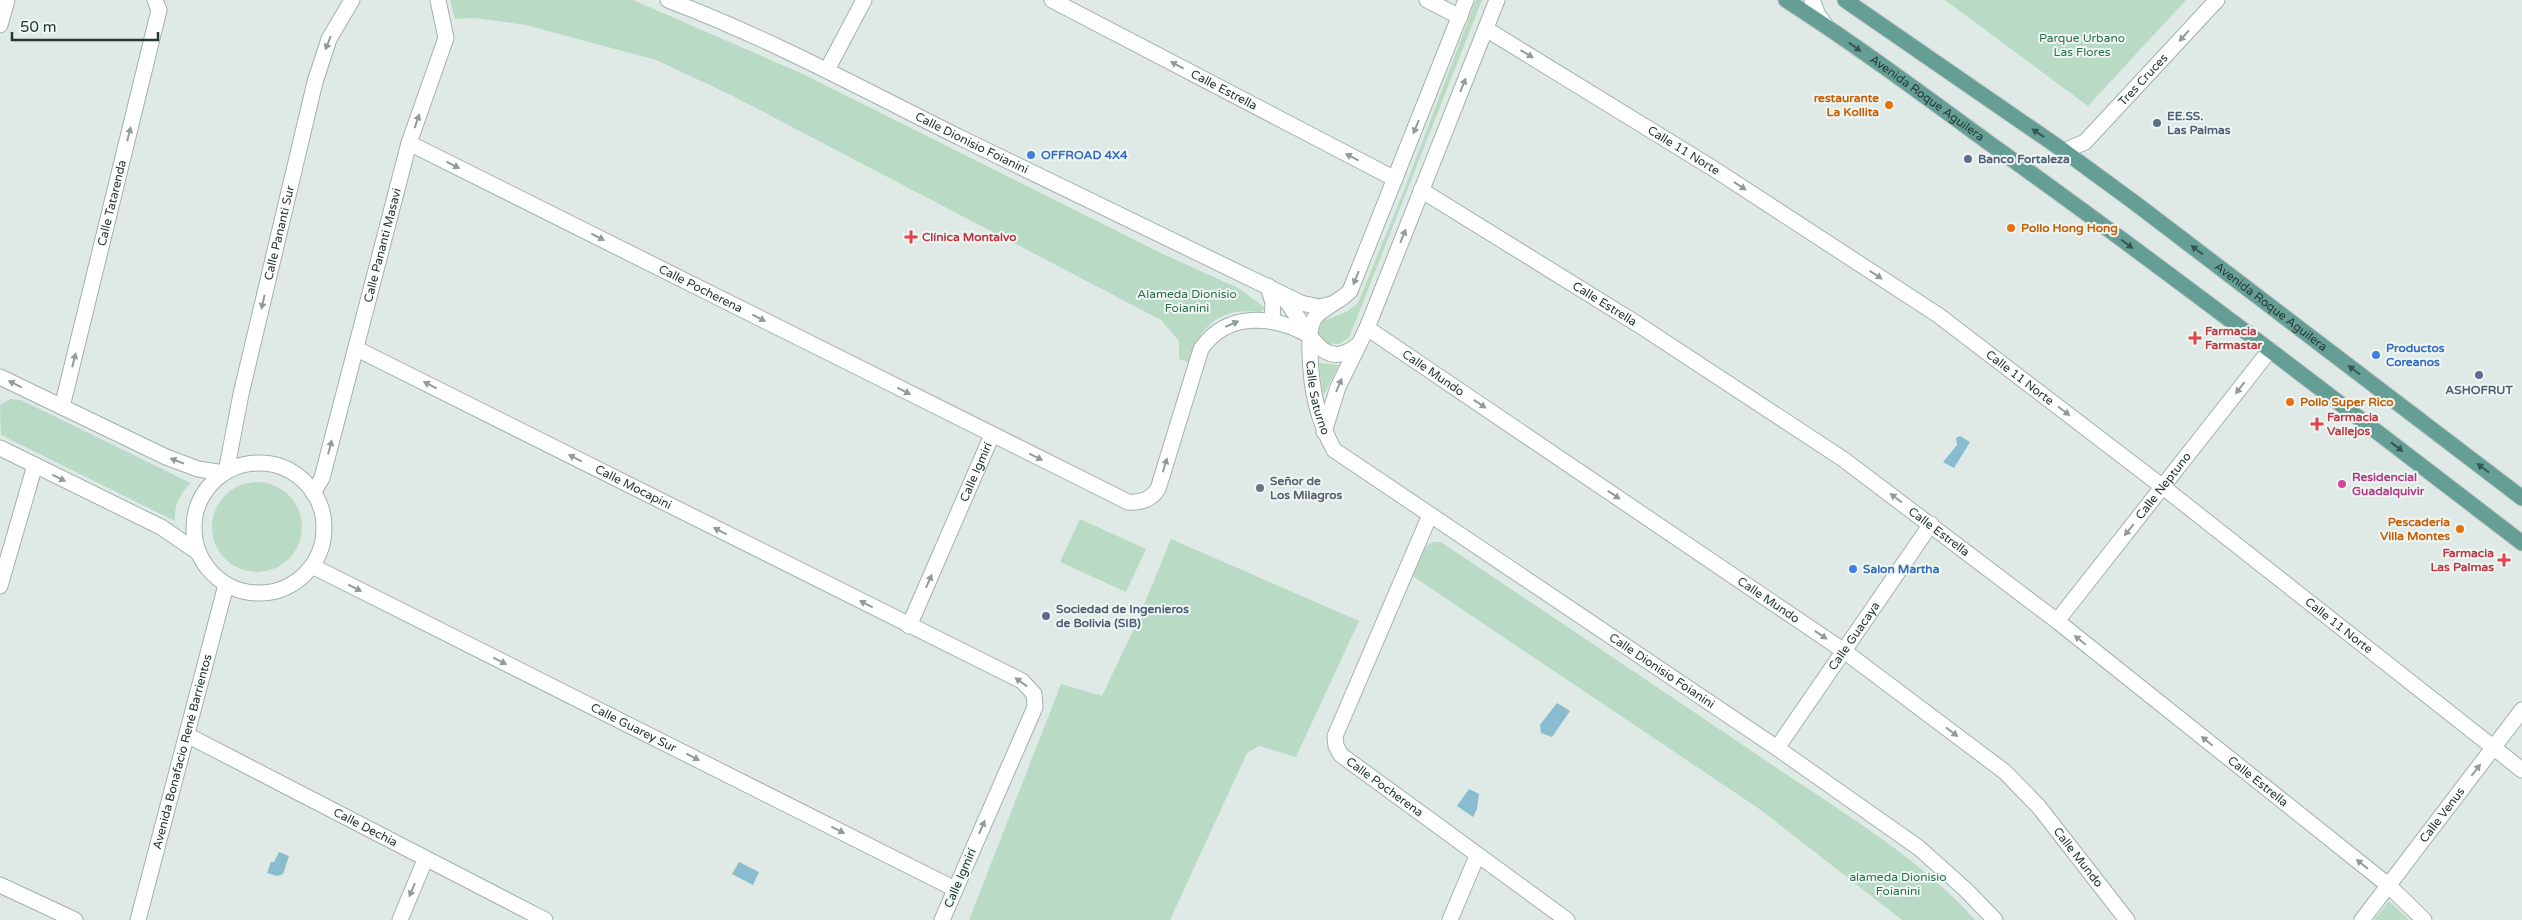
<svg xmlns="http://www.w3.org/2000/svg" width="2522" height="920" font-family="'Varela Round',sans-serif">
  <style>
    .green { fill: #b9dbc5 }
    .water { fill: #88bcce }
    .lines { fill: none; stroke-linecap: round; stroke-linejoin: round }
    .minor-casing { stroke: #a2b1ad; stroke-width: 17 }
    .major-casing { stroke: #bcc4c2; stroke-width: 17 }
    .minor { stroke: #fff; stroke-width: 15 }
    .major { stroke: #659e95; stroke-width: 15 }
    .oneway { fill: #909c9a }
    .oneway2 { fill: #355752 }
    .food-dot { fill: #e8710a; stroke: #eff7f4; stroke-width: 2 }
    .service-dot { fill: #5c6f8a; stroke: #eff7f4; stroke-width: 2 }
    .shop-dot { fill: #3f7fe0; stroke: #eff7f4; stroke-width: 2 }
    .health-dot { fill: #e0444e; stroke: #eff7f4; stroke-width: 2 }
    .hotel-dot { fill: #d1479c; stroke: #eff7f4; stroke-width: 2 }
    .worship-dot { fill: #6b7280; stroke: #eff7f4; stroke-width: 2 }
    .labels { text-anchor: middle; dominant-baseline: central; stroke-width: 4; stroke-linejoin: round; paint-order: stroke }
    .park-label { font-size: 12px; fill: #2d6e4d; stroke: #eff7f4 }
    .street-label { font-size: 12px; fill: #213935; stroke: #eff7f4 }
    .food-label { font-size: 12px; font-weight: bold; fill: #c56008; stroke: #eff7f4; text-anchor: end }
    .service-label { font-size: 12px; font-weight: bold; fill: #4e5e75; stroke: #eff7f4; text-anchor: start }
    .shop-label { font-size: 12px; font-weight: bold; fill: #366cbe; stroke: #eff7f4; text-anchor: start }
    .health-label { font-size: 12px; font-weight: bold; fill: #be3a42; stroke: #eff7f4; text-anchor: start }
    .hotel-label { font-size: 12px; font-weight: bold; fill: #b23c85; stroke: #eff7f4; text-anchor: start }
    .worship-label { font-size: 12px; font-weight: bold; fill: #5b616d; stroke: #eff7f4; text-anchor: start }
  </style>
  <rect width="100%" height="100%" fill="#dfeae6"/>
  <g class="green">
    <path d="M450 0H633L805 75 1161 253 1240 289 1265 308 1261 312C1220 307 1200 325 1189 362L1179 359V341L1161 320 733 96 656 60 526 25 474 18 455 19Z"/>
    <path d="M1476 0H1482L1349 338 1339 344 1324 343 1317 333 1323 321 1346 312 1358 303 1404 190Z"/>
    <path d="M1945 0H2186L2088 106Z"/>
    <path d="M1319 363 1339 365 1323 396Z"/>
    <path d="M10 399 21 400 191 483C179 494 174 506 175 521L1 435 0 405Z"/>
    <circle cx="257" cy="527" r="45"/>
    <path d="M1080 519 1146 549 1126 592 1060 562Z"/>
    <path d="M1171 539 1359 621 1296 757 1259 746 1247 753 1170 920H969L1061 684 1102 696 1136 624Z"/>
    <path d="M1432 542H1441C1551 616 1661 690 1771 764 1836 808 1924 861 1975 920H1902L1758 808 1408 573 1418 553Z"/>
    <path d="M2389 901 2409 920H2374Z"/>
  </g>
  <g class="water">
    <path d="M1960 436 1970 442 1954 468 1943 462 1957 445 1956 438Z"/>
    <path d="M1557 703 1570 711 1552 737 1541 733 1540 725Z"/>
    <path d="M1469 789 1479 794 1477 809 1473 817 1457 806Z"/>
    <path d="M279 852 289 856 283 874 277 876 267 873 271 862H274Z"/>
    <path d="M739 862 759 872 753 885 732 874Z"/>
  </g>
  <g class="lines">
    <defs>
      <g id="minor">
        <path id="s1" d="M668 0C769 38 864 90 961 138 1074 193 1188 247 1301 303L1319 307 1332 304"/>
        <path id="s2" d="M1052 0 1395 179"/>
        <path d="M1427 0 1460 17"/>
        <path id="s3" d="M1466 0 1350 291C1340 302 1321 308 1314 319 1308 330 1310 342 1310 353 1311 389 1317 418 1334 450L1777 748 1919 848 1966 890 1995 920"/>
        <path d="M1812 0 1818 15 1826 26"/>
        <path d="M0 25 7 0"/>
        <path id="s4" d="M1486 29 1714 169 1938 315 2163 487 2522 770"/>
        <path d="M827 70 864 0"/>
        <path id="s5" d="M409 143 1128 502C1140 503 1151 500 1158 489L1201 349C1227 311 1274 315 1310 336"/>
        <path id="s6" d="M2064 151 2085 142 2217 0"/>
        <path id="s7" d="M1421 190 1639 325 1843 459 2057 621 2388 885 2424 920"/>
        <path d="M1268 286 1273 303 1272 320"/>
        <path d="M1282 296C1305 320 1320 378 1359 344"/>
        <path id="s8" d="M1367 328 1844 651 2005 772 2039 807 2127 920"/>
        <path id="s9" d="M357 349 1022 681 1034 694 1035 707 942 920"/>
        <path d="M0 377 166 457 198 469 224 473"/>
        <path id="s10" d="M62 407 159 10 155 0"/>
        <path d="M1324 432 1338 387 1367 328 1497 0"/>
        <path d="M0 448 161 527 199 553"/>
        <circle cx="259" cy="528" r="65"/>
        <path id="s11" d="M226 472 241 394 315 82 329 39 352 0"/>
        <path id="s12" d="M313 493 322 478 409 143 446 38 438 0"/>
        <path id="s13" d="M1430 515 1335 736 1336 746 1341 755 1567 920"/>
        <path id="s14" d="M312 566 955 889"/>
        <path d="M0 586 35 465"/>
        <path id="s15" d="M2057 621 2270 350"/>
        <path id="s16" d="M909 626 992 435"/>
        <path id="s17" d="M187 735 545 920"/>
        <path id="s18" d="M1777 748 1931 524"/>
        <path d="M0 885 75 920"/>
        <path id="s19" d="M138 920 226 585"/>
        <path d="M400 920 425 860"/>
        <path d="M1450 920 1477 856"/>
        <path id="s20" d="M2362 920 2522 710"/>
      </g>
      <g id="major">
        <path id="s21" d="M1786 0C1856 45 1922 94 1989 143 2170 272 2346 408 2522 543"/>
        <path id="s22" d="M1845 0 2064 151 2135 203 2522 498"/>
      </g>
    </defs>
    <use href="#minor" class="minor-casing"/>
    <use href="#major" class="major-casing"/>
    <use href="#minor" class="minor"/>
    <use href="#major" class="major"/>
  </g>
  <defs><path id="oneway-solid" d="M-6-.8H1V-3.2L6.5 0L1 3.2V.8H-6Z" transform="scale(1.25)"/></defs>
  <g class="oneway">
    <use href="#oneway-solid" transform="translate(2184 36) rotate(132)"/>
    <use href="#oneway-solid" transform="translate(328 43) rotate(112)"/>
    <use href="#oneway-solid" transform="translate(1527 54) rotate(31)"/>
    <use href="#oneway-solid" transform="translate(1177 65) rotate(-152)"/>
    <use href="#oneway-solid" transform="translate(1463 85) rotate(-68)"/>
    <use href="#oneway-solid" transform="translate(417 121) rotate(-71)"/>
    <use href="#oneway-solid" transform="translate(1416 127) rotate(112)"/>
    <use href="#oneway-solid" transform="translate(129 134) rotate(-76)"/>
    <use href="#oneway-solid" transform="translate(1352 157) rotate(-152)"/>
    <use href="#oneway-solid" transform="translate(453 165) rotate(27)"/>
    <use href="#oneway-solid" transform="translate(1740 186) rotate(33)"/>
    <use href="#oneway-solid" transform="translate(1403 236) rotate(-68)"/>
    <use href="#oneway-solid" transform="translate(598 237) rotate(27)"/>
    <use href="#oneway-solid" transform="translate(1876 275) rotate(33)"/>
    <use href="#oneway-solid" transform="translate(1356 278) rotate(112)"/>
    <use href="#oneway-solid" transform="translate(263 302) rotate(103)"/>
    <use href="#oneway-solid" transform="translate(759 318) rotate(27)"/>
    <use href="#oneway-solid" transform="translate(1232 324) rotate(-23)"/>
    <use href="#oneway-solid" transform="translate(74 360) rotate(-76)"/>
    <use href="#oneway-solid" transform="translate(15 384) rotate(-154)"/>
    <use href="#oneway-solid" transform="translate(430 385) rotate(-153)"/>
    <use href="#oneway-solid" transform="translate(1339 385) rotate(-67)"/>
    <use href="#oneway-solid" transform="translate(2240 388) rotate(128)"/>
    <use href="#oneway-solid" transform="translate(904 391) rotate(27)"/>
    <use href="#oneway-solid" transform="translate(1480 404) rotate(34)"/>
    <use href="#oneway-solid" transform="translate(2064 411) rotate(37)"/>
    <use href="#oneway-solid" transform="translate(330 447) rotate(-75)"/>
    <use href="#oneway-solid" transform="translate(1036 457) rotate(26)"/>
    <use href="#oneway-solid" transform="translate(575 458) rotate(-153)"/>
    <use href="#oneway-solid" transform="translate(177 461) rotate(-159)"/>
    <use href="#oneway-solid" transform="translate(1165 465) rotate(-73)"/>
    <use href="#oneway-solid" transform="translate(59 478) rotate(26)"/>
    <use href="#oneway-solid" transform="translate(1614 495) rotate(34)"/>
    <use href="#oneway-solid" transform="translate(1896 498) rotate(-143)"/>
    <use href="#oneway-solid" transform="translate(2129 530) rotate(129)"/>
    <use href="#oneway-solid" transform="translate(720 531) rotate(-153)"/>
    <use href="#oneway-solid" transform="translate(929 581) rotate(-66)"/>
    <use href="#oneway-solid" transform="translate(355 588) rotate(27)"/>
    <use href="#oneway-solid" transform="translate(866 604) rotate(-153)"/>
    <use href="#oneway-solid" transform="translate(1821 635) rotate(34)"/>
    <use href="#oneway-solid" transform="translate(2080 640) rotate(-141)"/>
    <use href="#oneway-solid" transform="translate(500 661) rotate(27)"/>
    <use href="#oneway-solid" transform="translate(1021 682) rotate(-144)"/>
    <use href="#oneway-solid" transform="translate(1952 732) rotate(37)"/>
    <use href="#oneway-solid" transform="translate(2207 741) rotate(-141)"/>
    <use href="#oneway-solid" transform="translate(693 757) rotate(27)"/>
    <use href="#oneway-solid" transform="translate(2476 770) rotate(-52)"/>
    <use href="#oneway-solid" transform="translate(982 827) rotate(-67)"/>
    <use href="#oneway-solid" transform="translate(838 830) rotate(27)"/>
    <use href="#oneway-solid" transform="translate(2362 864) rotate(-141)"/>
    <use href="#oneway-solid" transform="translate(412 890) rotate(113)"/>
  </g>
  <g class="oneway2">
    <use href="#oneway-solid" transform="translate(1855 47) rotate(36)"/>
    <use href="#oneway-solid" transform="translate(2038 133) rotate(-146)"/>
    <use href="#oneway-solid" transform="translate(2127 244) rotate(37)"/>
    <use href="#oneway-solid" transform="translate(2197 250) rotate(-143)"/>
    <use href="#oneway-solid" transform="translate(2354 370) rotate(-143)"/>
    <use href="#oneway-solid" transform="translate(2397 447) rotate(38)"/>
    <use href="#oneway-solid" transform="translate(2483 468) rotate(-143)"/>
  </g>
  <g class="food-dot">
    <circle cx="1889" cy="105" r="5"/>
    <circle cx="2011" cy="228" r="5"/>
    <circle cx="2290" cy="402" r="5"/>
    <circle cx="2460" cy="529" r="5"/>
  </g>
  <g class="service-dot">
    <circle cx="2157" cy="123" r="5"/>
    <circle cx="1968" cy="159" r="5"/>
    <circle cx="2479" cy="375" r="5"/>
    <circle cx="1046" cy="616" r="5"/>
  </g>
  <g class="shop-dot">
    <circle cx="1031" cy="155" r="5"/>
    <circle cx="2376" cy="355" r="5"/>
    <circle cx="1853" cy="569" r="5"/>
  </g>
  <g class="health-dot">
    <path d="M908.5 229.5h5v5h5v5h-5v5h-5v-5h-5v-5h5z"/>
    <path d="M2192.5 330.5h5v5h5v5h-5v5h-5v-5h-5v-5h5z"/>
    <path d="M2314.5 416.5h5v5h5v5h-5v5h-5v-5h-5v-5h5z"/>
    <path d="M2501.5 552.5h5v5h5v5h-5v5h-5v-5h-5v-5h5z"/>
  </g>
  <circle class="hotel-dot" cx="2342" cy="484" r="5"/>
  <circle class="worship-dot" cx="1260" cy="488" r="5"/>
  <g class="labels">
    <g class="park-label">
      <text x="2082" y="38">Parque Urbano<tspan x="2082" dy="14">Las Flores</tspan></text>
      <text x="1187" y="294">Alameda Dionisio<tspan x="1187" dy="14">Foianini</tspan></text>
      <text x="1898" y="877">alameda Dionisio<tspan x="1898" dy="14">Foianini</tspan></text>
    </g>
    <g class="street-label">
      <text stroke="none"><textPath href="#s6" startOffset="108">Tres Cruces</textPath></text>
      <text stroke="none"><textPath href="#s2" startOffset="194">Calle Estrella</textPath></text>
      <text stroke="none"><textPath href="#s21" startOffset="172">Avenida Roque Aguilera</textPath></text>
      <text stroke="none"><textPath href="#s1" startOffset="336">Calle Dionisio Foianini</textPath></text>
      <text stroke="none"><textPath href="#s4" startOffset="232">Calle 11 Norte</textPath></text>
      <text stroke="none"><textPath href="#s10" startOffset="210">Calle Tatarenda</textPath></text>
      <text stroke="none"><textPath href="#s11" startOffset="245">Calle Pananti Sur</textPath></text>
      <text stroke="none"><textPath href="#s12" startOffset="258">Calle Pananti Masavi</textPath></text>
      <text stroke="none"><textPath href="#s5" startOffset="326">Calle Pocherena</textPath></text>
      <text stroke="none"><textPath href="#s7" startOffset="216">Calle Estrella</textPath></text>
      <text stroke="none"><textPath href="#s22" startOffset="525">Avenida Roque Aguilera</textPath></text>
      <text stroke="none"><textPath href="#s8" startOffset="80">Calle Mundo</textPath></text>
      <text stroke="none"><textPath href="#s4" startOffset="638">Calle 11 Norte</textPath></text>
      <text stroke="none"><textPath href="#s3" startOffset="439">Calle Saturno</textPath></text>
      <text stroke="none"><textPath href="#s16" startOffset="168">Calle Igmirí</textPath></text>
      <text stroke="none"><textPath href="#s15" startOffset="172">Calle Neptuno</textPath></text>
      <text stroke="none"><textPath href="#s9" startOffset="309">Calle Mocapini</textPath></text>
      <text stroke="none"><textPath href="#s7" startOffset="621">Calle Estrella</textPath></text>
      <text stroke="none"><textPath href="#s8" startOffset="485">Calle Mundo</textPath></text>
      <text stroke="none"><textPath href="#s4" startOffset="1042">Calle 11 Norte</textPath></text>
      <text stroke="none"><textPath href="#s18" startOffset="136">Calle Guacaya</textPath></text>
      <text stroke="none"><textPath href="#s3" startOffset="890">Calle Dionisio Foianini</textPath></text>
      <text stroke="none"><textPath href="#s14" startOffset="360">Calle Guarey Sur</textPath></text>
      <text stroke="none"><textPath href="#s19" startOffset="174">Avenida Bonafacio René Barrientos</textPath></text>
      <text stroke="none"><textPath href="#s7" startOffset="1026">Calle Estrella</textPath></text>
      <text stroke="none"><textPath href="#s13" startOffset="315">Calle Pocherena</textPath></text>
      <text stroke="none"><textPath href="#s20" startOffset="132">Calle Venus</textPath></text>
      <text stroke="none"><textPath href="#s17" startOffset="201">Calle Dechia</textPath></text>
      <text stroke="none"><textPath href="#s8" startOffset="890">Calle Mundo</textPath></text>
      <text transform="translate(960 878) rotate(-67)">Calle Igmirí</text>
    </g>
    <g class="food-label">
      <text x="1879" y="98">restaurante<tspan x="1879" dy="14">La Kollita</tspan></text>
      <text x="2021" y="228" text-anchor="start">Pollo Hong Hong</text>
      <text x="2300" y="402" text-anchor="start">Pollo Super Rico</text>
      <text x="2450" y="522">Pescadería<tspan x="2450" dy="14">Villa Montes</tspan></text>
    </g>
    <g class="service-label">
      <text x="2167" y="116">EE.SS.<tspan x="2167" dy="14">Las Palmas</tspan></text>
      <text x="1978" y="159">Banco Fortaleza</text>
      <text x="2479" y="390" text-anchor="middle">ASHOFRUT</text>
      <text x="1056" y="609">Sociedad de Ingenieros<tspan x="1056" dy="14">de Bolivia (SIB)</tspan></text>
    </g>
    <g class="shop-label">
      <text x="1041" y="155">OFFROAD 4X4</text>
      <text x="2386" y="348">Productos<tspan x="2386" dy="14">Coreanos</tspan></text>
      <text x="1863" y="569">Salon Martha</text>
    </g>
    <g class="health-label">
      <text x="922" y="237">Clínica Montalvo</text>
      <text x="2205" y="331">Farmacia<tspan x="2205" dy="14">Farmastar</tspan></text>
      <text x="2327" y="417">Farmacia<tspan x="2327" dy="14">Vallejos</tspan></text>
      <text x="2494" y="553" text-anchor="end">Farmacia<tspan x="2494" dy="14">Las Palmas</tspan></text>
    </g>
    <g class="hotel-label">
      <text x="2352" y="477">Residencial<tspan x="2352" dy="14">Guadalquivir</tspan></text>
    </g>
    <g class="worship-label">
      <text x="1270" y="481">Señor de<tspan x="1270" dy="14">Los Milagros</tspan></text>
    </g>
  </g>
  <path d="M12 32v8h146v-8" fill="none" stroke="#213935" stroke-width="2.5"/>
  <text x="20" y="32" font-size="15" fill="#213935" stroke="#eff7f4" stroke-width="4" paint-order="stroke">50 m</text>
</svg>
